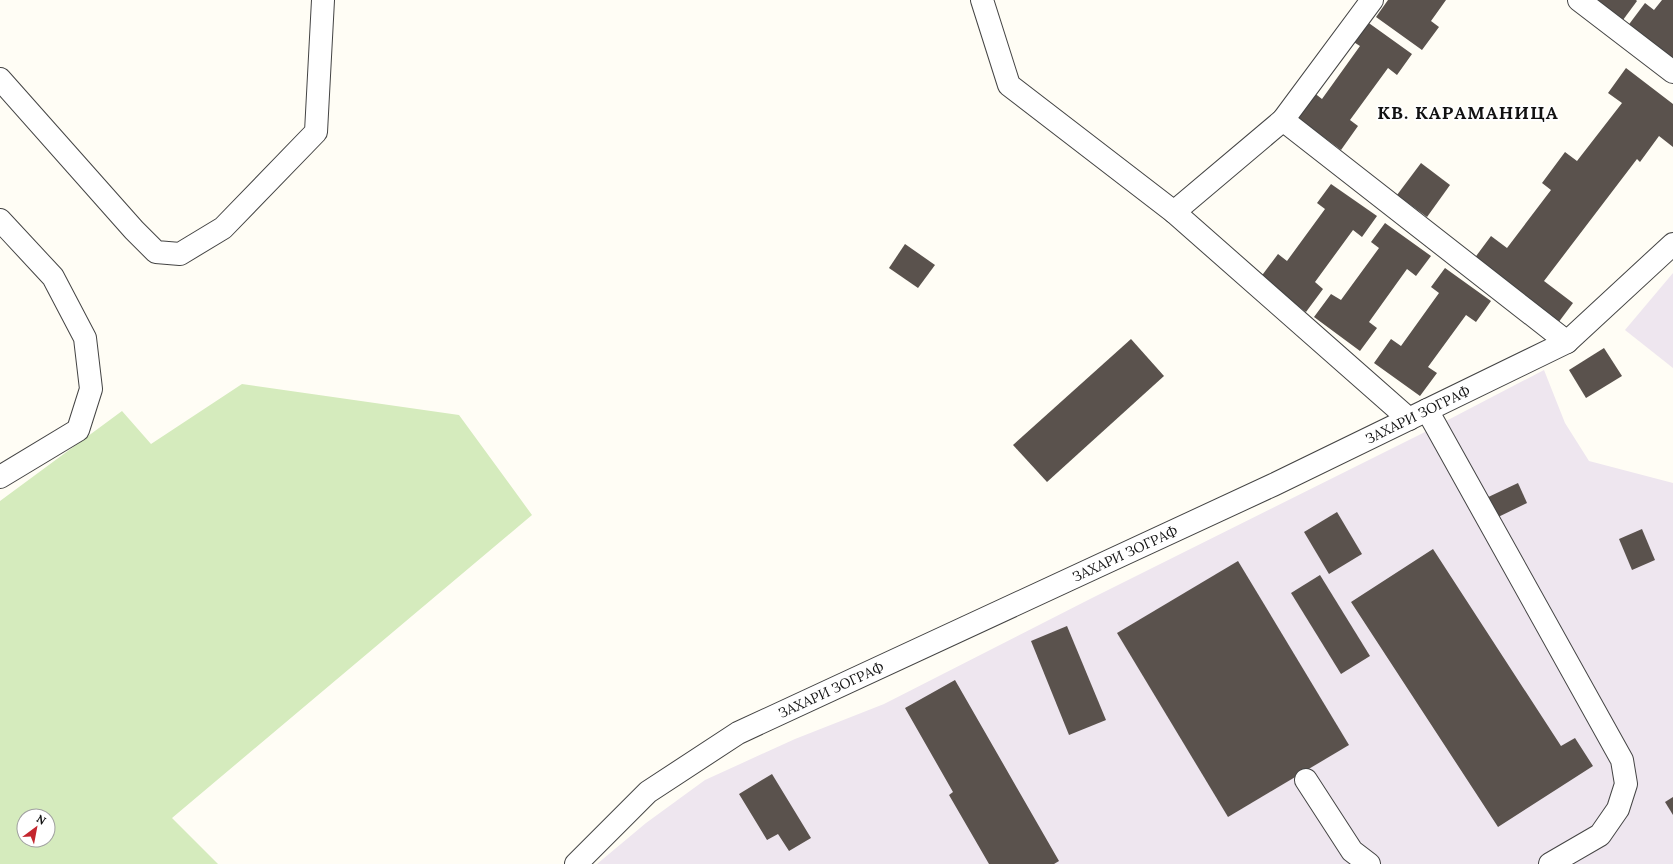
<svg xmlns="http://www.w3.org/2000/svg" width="1673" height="864" font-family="Lora,serif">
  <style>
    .industrial { fill: #eee6ef }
    .green { fill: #d5ebbd; fill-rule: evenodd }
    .building { fill: #5a524d }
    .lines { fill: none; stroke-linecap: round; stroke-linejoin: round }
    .minor-casing { stroke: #444; stroke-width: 24 }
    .minor { stroke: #fff; stroke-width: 22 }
    .labels { text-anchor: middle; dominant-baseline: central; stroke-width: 4; stroke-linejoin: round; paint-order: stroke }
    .street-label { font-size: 14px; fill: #111; stroke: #fff }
    .district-label { font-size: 18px; font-weight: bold; letter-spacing: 1px; fill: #111; stroke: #fff }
  </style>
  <rect width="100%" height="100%" fill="#fffdf5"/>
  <g class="industrial">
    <path d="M1673 273V368L1625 330Z"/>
    <path d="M1544 370 1565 423 1589 461 1673 483V864H597L646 823 705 780 795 739 884 704 1092 598 1423 433Z"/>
  </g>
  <path class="green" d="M242 384 459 415 532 515 172 818 218 864H0V501L122 411 151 444ZM24 816H48V840H24Z"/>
  <g class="building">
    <path d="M1388 0H1446L1431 21 1439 27 1422 50 1376 17Z"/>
    <path d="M1588 0H1636L1637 1 1620 24Z"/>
    <path d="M1662 0H1673V61L1627 27 1645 3 1654 10Z"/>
    <path d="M1366 21 1412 54 1397 75 1388 68 1350 120 1358 126 1341 150 1295 116 1313 92 1322 99 1360 46 1352 41Z"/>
    <path d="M1626 68 1673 104V147L1659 136 1640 162 1637 159 1544 281 1573 303 1555 327 1471 263 1491 236 1507 248 1551 190 1542 183 1565 152 1577 161 1622 103 1608 93Z"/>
    <path d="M1421 163 1450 185 1427 217 1397 195Z"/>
    <path d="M1331 184 1377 216 1362 237 1353 230 1315 282 1323 289 1306 312 1260 278 1278 254 1287 261 1325 209 1317 203Z"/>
    <path d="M1385 223 1431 256 1416 276 1407 269 1369 322 1377 328 1360 351 1314 317 1331 294 1341 300 1379 248 1371 242Z"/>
    <path d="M905 244 935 265 918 288 889 268Z"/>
    <path d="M1445 268 1491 301 1476 322 1466 315 1428 367 1437 373 1420 396 1374 363 1391 339 1401 346 1439 293 1431 287Z"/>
    <path d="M1131 339 1164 376 1047 482 1013 445Z"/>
    <path d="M1604 348 1622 376 1586 398 1569 370Z"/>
    <path d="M1518 483 1527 503 1492 520 1482 500Z"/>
    <path d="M1337 512 1362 554 1329 574 1304 532Z"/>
    <path d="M1642 529 1655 560 1632 570 1619 539Z"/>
    <path d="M1433 549 1561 746 1575 738 1593 766 1498 827 1351 602Z"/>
    <path d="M1238 561 1349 745 1228 817 1117 633Z"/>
    <path d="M1320 575 1370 656 1341 674 1291 593Z"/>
    <path d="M1067 626 1106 720 1069 735 1031 641Z"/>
    <path d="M955 680 1059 861 1054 864H989L949 795 953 792 905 708Z"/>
    <path d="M772 774 811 838 789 851 778 834 767 840 739 794Z"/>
    <path d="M1673 797V815L1665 802Z"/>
  </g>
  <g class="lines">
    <defs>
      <g id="minor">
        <path d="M982 0 1009 85 1174 212 1409 419"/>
        <path d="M1579 0 1673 72"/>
        <path d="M0 79 134 230 156 252 180 254 223 228 316 132 323 0"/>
        <path d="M1283 120 1567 342"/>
        <path d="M1174 212 1283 120 1372 0"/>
        <path d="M0 220 53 277 85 338 91 389 78 430 0 477"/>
        <path d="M1427 410 1622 760 1626 784 1618 809 1600 835 1550 864"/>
        <path d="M1306 780 1352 851 1369 864"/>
        <path id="s1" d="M576 864 648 792 738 733 1273 485 1567 342 1673 244"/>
      </g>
    </defs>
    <use href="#minor" class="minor-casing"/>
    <use href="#minor" class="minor"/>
  </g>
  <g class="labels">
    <g class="street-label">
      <text stroke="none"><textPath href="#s1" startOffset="960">ЗАХАРИ ЗОГРАФ</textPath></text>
      <text stroke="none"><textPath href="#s1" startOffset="636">ЗАХАРИ ЗОГРАФ</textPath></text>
      <text stroke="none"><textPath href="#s1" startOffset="312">ЗАХАРИ ЗОГРАФ</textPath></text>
    </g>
    <g class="district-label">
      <text x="1468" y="112">КВ. КАРАМАНИЦА</text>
    </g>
  </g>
  <g transform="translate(36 828) rotate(32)"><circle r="19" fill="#ffffff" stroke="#a0a0a0"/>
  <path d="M0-3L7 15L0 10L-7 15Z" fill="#c4262e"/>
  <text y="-6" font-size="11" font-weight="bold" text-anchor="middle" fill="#111111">N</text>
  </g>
</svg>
